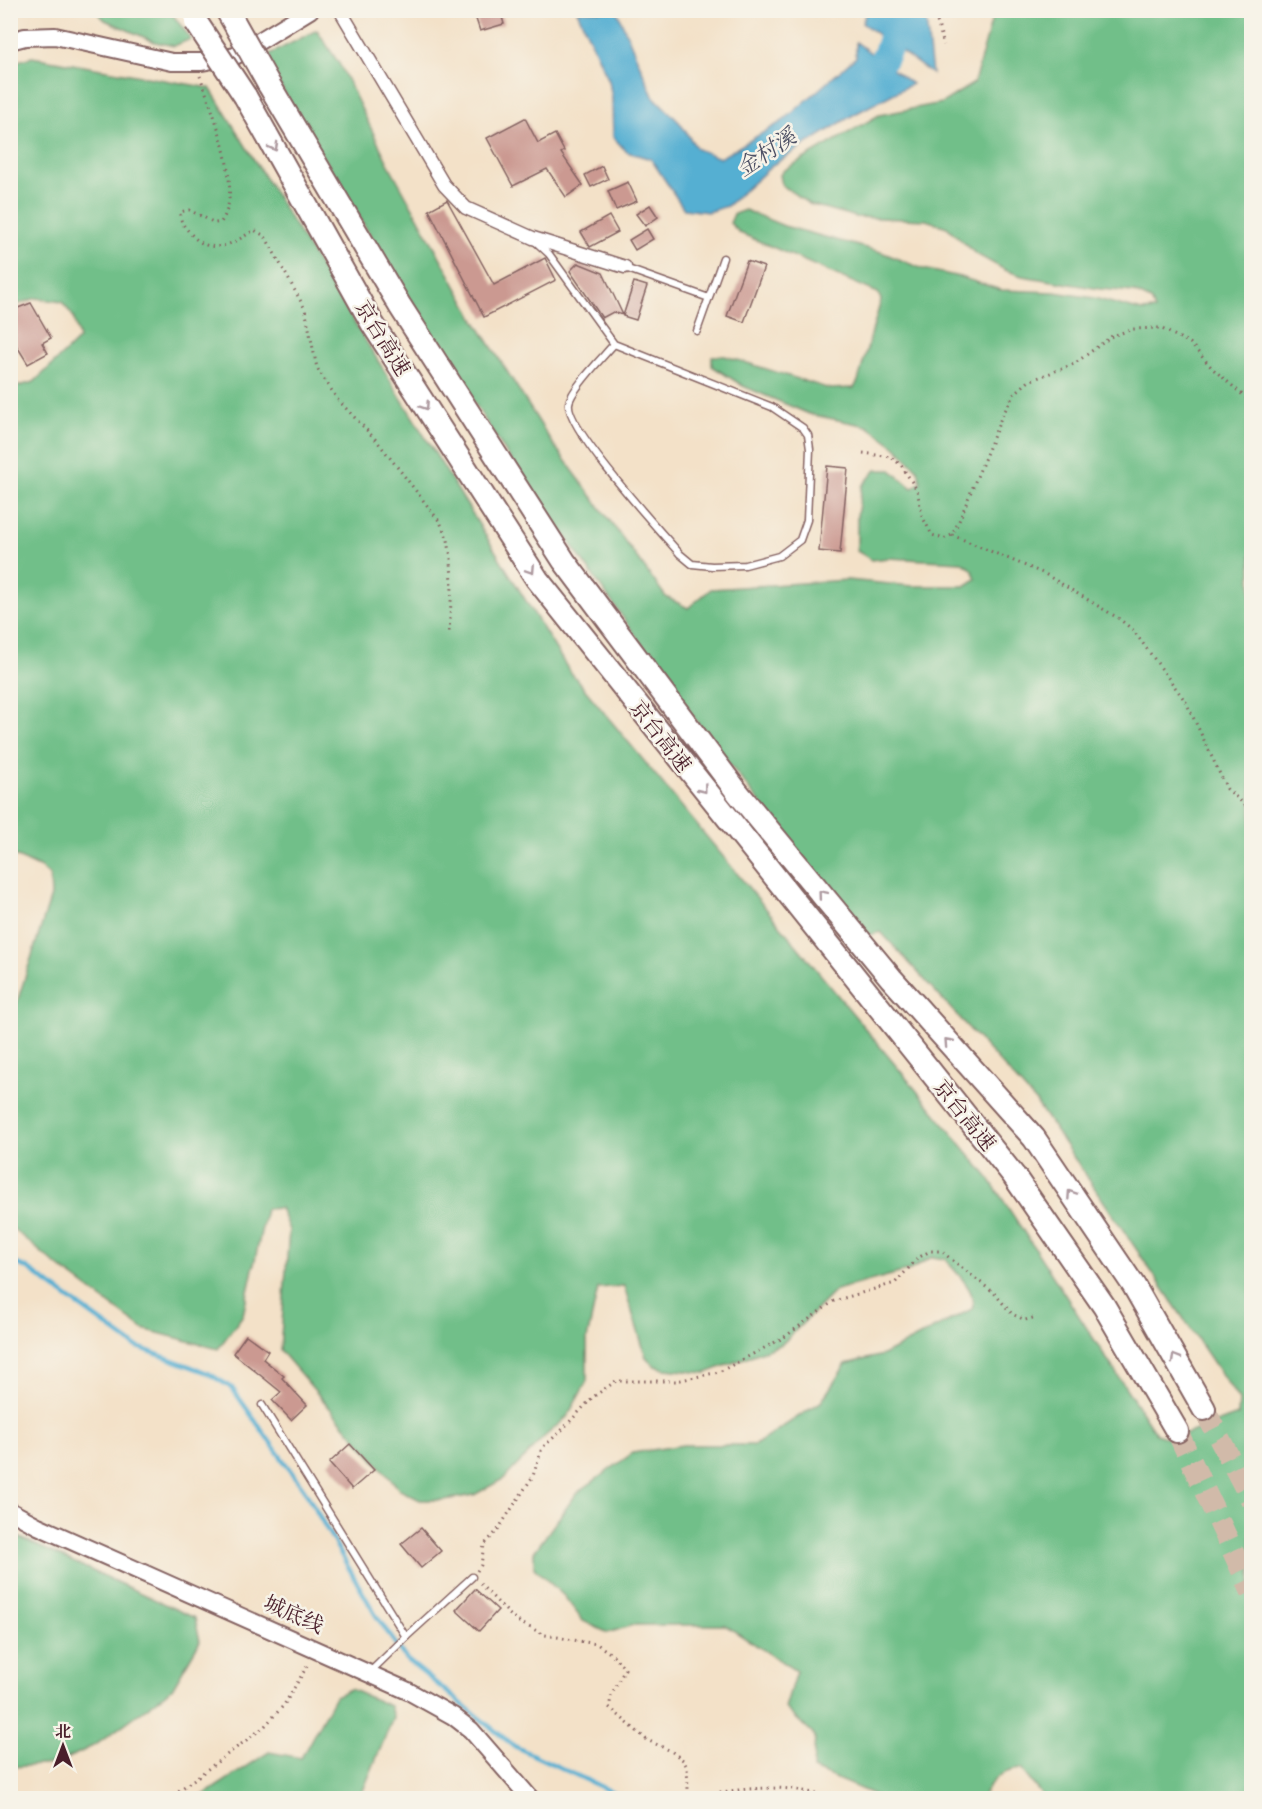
<svg xmlns="http://www.w3.org/2000/svg" width="1262" height="1809" font-family="'Gentium Book Plus','Noto Serif SC',serif">
  <style>
    .forest { fill: #71bf89; stroke: #5e6f5a; stroke-width: 1.5 }
    .water { fill: #54afd2; stroke: #4f677e; stroke-width: 1.5 }
    .lines { fill: none; stroke-linecap: round; stroke-linejoin: round }
    .stream { stroke: #54afd2; stroke-width: 4.5 }
    .river { stroke: #54afd2; stroke-width: 27 }
    .building { fill: #cb9991 }
    .highway-tunnel { stroke: #d1baa9; stroke-width: 22; stroke-dasharray: 22 11; stroke-linecap: butt }
    .lane-casing { stroke: #856362; stroke-width: 9 }
    .street-casing { stroke: #856362; stroke-width: 15 }
    .secondary-casing { stroke: #856362; stroke-width: 20 }
    .highway-casing { stroke: #856362; stroke-width: 26 }
    .path { stroke: #856362; stroke-width: 3; stroke-dasharray: 1.5 4.5; stroke-linecap: butt }
    .lane { stroke: #fff; stroke-width: 6 }
    .street { stroke: #fff; stroke-width: 12 }
    .secondary { stroke: #fff; stroke-width: 16 }
    .highway { stroke: #fff; stroke-width: 22 }
    .highway-bridge-casing { stroke: #856362; stroke-width: 26; stroke-linecap: butt }
    .highway-bridge { stroke: #fff; stroke-width: 22 }
    .oneway { stroke: #ae9aa0 }
    .labels { text-anchor: middle; dominant-baseline: central; stroke-width: 5; stroke-linejoin: round; paint-order: stroke }
    .street-label { font-size: 21px; fill: #4a1f2b; stroke: #f7f3e8 }
    .water-label { font-size: 22px; font-style: italic; fill: #4e5165; stroke: #f7f3e8 }
  </style>
  <rect width="100%" height="100%" fill="#f7f3e8"/>
  <filter id="ink" filterUnits="userSpaceOnUse"><feTurbulence type="fractalNoise" baseFrequency=".0167" numOctaves="2"/><feDisplacementMap in="SourceGraphic" scale="12" xChannelSelector="R" yChannelSelector="G"/><feConvolveMatrix kernelMatrix="1 2 1 2 8 2 1 2 1" color-interpolation-filters="sRGB"/></filter>
  <filter id="wash" filterUnits="userSpaceOnUse"><feTurbulence type="fractalNoise" baseFrequency=".008" numOctaves="4" result="noise"/><feDisplacementMap in="SourceGraphic" scale="24" xChannelSelector="R" yChannelSelector="G"/><feGaussianBlur stdDeviation="1.35" result="paint"/><feColorMatrix in="noise" values="0 0 0 0 0 0 0 0 0 0 0 0 0 0 0 0 0 1.4 0 .05"/><feComposite in="paint" operator="in"/></filter>
  <g filter="url(#wash)">
    <rect width="100%" height="100%" fill="#f3e1c8"/>
    <g class="forest">
      <path d="M96 11H170L191 39 174 46 155 42 105 20Z"/>
      <path d="M994 11H1251V1798H1044L1021 1769C1000 1771 991 1780 982 1798H882L813 1769 815 1736 785 1708 796 1671 725 1625H633L608 1633 583 1621 564 1596 534 1568V1552L577 1493 633 1453 683 1445H755L821 1402 846 1364 883 1355 972 1309C978 1291 956 1273 945 1259L932 1257 910 1270 836 1290 782 1344 706 1373 665 1369 655 1366 646 1357 624 1286 598 1288 587 1339V1381L567 1417 543 1438 505 1478 474 1495 444 1500H420L400 1490 280 1350 289 1230 280 1208 266 1209 243 1315 218 1349 143 1329 54 1263 11 1227V1021L51 896 50 876 41 868 11 854V388L34 382 79 339 73 316 62 302 36 298 11 307V63L32 57 210 88 568 669 988 1177 1156 1434 1172 1439 1238 1415 1239 1400 1036 1102 881 932 865 936 704 732 506 453 417 313 268 66V55L317 30 340 65 388 163 476 322 551 441 666 597 688 608 711 589 847 580 912 586H965L976 579 972 569 961 562 888 558 872 560 857 551V516L862 486 876 470H891L912 488 921 482 918 470 896 447 867 426 809 414 743 386 712 366V356H725L830 389 854 388 858 381 881 300 878 293 740 233 730 223 734 214 745 210 784 226 881 252 923 269 960 277 1001 290 1054 292 1094 298 1142 311 1155 310 1151 300 1134 292 1100 289 1022 276 1005 270 976 254 947 227 926 220 856 217 809 204 782 185 780 175 784 170 879 115 942 103 974 83Z"/>
      <path d="M10 1533 195 1618 200 1641 172 1689 97 1744 56 1764 11 1767Z"/>
      <path d="M350 1689 390 1706 393 1718 360 1798H199L269 1752 301 1758 335 1696Z"/>
    </g>
    <g class="water">
      <path d="M577 11H617L653 96 680 123 697 149 720 158 783 121 856 57V42L912 84 853 115 774 164 727 206 708 212 684 209 651 159 627 152 613 137 612 98 609 81Z"/>
      <path d="M867 11H925L932 74 862 23Z"/>
    </g>
    <g class="lines">
      <path class="stream" d="M10 1261 27 1268 135 1346 208 1373 232 1388 305 1491 375 1614 406 1659 514 1746 625 1798"/>
      <path class="river" d="M855 87C890 60 889 52 897 10"/>
    </g>
    <g id="blocks">
      <g class="building">
        <path d="M483 10H500L504 24 480 31 474 13Z"/>
        <path d="M525 118 538 143 555 134 564 151 561 153 583 185 566 197 547 169 513 186 487 138Z"/>
        <path d="M602 166 608 179 591 187 585 175Z"/>
        <path d="M628 182 637 201 616 210 608 191Z"/>
        <path d="M447 200 494 285 545 258 556 280 484 317 429 210Z"/>
        <path d="M650 205 658 217 645 226 636 214Z"/>
        <path d="M609 216 618 232 590 247 581 232Z"/>
        <path d="M647 229 653 239 635 250 629 240Z"/>
        <path d="M747 261 764 267 744 322 727 316Z"/>
        <path d="M578 263 603 273 623 315 613 312 602 318 570 271Z"/>
        <path d="M634 282 647 286 636 320 623 316Z"/>
        <path d="M31 303 51 338 42 343 48 353 28 364 10 335V311Z"/>
        <path d="M827 466 848 468 840 553 819 551Z"/>
        <path d="M246 1335 268 1351 263 1359 284 1376 282 1378 307 1405 291 1420 272 1400 281 1392 233 1353Z"/>
        <path d="M350 1444 374 1470 352 1489 329 1463Z"/>
        <path d="M421 1528 441 1551 421 1568 401 1544Z"/>
        <path d="M475 1589 498 1610 479 1631 456 1610Z"/>
      </g>
    </g>
  </g>
  <g filter="url(#ink)">
    <use href="#blocks" fill-opacity="0" stroke="#856362" stroke-width="1.5"/>
    <g class="lines">
      <g class="highway-tunnel">
        <path d="M1204 1409 1252 1501"/>
        <path d="M1177 1431 1252 1592"/>
      </g>
      <defs>
        <g id="lane">
          <path d="M537 243 549 254 614 344 772 407 803 428 808 435 810 449 807 520 800 540 779 556 745 565 712 566 692 564 680 554C660 531 565 428 569 403 571 389 603 357 614 344"/>
          <path d="M625 268 709 298"/>
          <path d="M697 331 723 258"/>
          <path d="M262 1405 406 1637 370 1672"/>
          <path d="M406 1637 472 1577"/>
          <path d="M688 1798V1797"/>
        </g>
        <path id="street" d="M340 10 444 185 466 208 533 238 625 267"/>
        <g id="secondary">
          <path d="M10 41 25 37 55 36 172 62H202L235 56 310 10"/>
          <path d="M10 1511 38 1526 408 1691 453 1716 471 1730 530 1798"/>
        </g>
        <g id="highway">
          <path d="M268 83 400 306 564 561 738 793 891 978 1034 1138 1134 1286 1204 1409"/>
          <path d="M245 96 372 323 537 579 1014 1176 1104 1306 1177 1431"/>
        </g>
      </defs>
      <use href="#lane" class="lane-casing"/>
      <use href="#street" class="street-casing"/>
      <use href="#secondary" class="secondary-casing"/>
      <use href="#highway" class="highway-casing"/>
      <g class="path">
        <path d="M936 10V18L944 45"/>
        <path d="M200 76C212 111 245 189 221 222L215 223 189 210 180 212C180 222 184 226 190 233 211 257 231 245 254 230L265 236 305 309 317 368 338 400 377 441 440 522 448 540 451 558 452 587 449 632"/>
        <path d="M863 453 891 457 901 465 917 490 922 516 932 535 943 539 952 535 959 521 1001 418 1014 394 1029 381 1074 364 1112 336 1133 329 1160 328 1190 343 1212 368 1252 403"/>
        <path d="M952 535 1045 574 1118 618 1133 630 1186 702 1227 789 1252 811"/>
        <path d="M477 1571 481 1565 484 1545 497 1531 533 1476 542 1448 560 1432 593 1397 616 1381H676L719 1372 783 1338 834 1301 895 1283 918 1258 930 1251H941L995 1294 1012 1314 1025 1320 1033 1318"/>
        <path d="M480 1584 515 1620 545 1635 597 1644 614 1656 625 1669 612 1694 609 1707 647 1740 671 1751 683 1760 687 1767 688 1789"/>
        <path d="M696 1795C740 1790 786 1781 828 1798"/>
        <path d="M169 1798 264 1727 284 1705 309 1663"/>
      </g>
      <use href="#lane" class="lane"/>
      <use href="#street" class="street"/>
      <use href="#secondary" class="secondary"/>
      <use href="#highway" class="highway"/>
      <defs>
        <g id="highway-bridge">
          <path d="M227 10 268 83"/>
          <path d="M196 22 245 96"/>
        </g>
      </defs>
      <use href="#highway-bridge" class="highway-bridge-casing"/>
      <use href="#highway-bridge" class="highway-bridge"/>
    </g>
    <defs><path id="oneway-chevron" d="M-2-3.5L2.5 0L-2 3.5" fill="none" stroke-width="1.6" stroke-linecap="round" stroke-linejoin="round" transform="scale(1.5)"/></defs>
    <g class="oneway">
      <use href="#oneway-chevron" transform="translate(274 147) rotate(61)"/>
      <use href="#oneway-chevron" transform="translate(425 406) rotate(57)"/>
      <use href="#oneway-chevron" transform="translate(531 570) rotate(57)"/>
      <use href="#oneway-chevron" transform="translate(703 789) rotate(52)"/>
      <use href="#oneway-chevron" transform="translate(822 894) rotate(-130)"/>
      <use href="#oneway-chevron" transform="translate(948 1042) rotate(-132)"/>
      <use href="#oneway-chevron" transform="translate(1071 1194) rotate(-124)"/>
      <use href="#oneway-chevron" transform="translate(1175 1358) rotate(-120)"/>
    </g>
  </g>
  <g class="labels">
    <g class="street-label">
      <text transform="translate(383 338) rotate(58)">京台高速</text>
      <text transform="translate(661 736) rotate(52)">京台高速</text>
      <text transform="translate(965 1115) rotate(51)">京台高速</text>
      <text transform="translate(294 1614) rotate(24)">城底线</text>
    </g>
    <g class="water-label">
      <text transform="translate(766 152) rotate(-34)">金村溪</text>
    </g>
  </g>
  <rect width="1262" height="1809" fill="none" stroke="#f7f3e8" stroke-width="36"/>
  <g transform="translate(63 1746)" stroke="#f7f3e8" stroke-width="4.5" paint-order="stroke">
  <path d="M0-4.5L10 22L0 15L-10 22Z" fill="#4a1f2b"/>
  <text y="-9" font-size="16" font-weight="bold" text-anchor="middle" fill="#4a1f2b">北</text>
  </g>
</svg>
